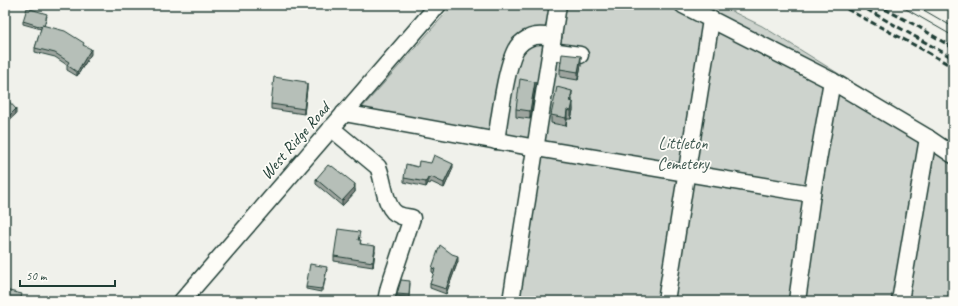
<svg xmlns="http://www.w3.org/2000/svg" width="958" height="306" font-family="Caveat,sans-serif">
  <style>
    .green { fill: #cdd3cd; stroke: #768880 }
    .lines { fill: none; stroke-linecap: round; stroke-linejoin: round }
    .minor-casing { stroke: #1f3d34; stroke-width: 19 }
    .minor { stroke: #fdfcf7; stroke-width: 16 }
    .tram { stroke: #1f3d34; stroke-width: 1 }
    .rail { stroke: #1f3d34; stroke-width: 3; stroke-dasharray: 6 3; stroke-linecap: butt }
    .wall { fill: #9da49e; stroke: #1f3d34 }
    .shaded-wall { fill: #7f8681; stroke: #1f3d34 }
    .building { fill: #b6bfb8; stroke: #1f3d34 }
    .labels { text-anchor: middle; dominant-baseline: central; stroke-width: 3.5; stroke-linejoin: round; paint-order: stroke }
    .street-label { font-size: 17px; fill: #1f3d34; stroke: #fdfcf7 }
    .park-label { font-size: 17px; fill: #425b53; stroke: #fdfcf7 }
  </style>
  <rect width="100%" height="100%" fill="#f0f1eb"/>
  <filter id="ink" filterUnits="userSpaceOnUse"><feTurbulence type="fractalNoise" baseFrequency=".025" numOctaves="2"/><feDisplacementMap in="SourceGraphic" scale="8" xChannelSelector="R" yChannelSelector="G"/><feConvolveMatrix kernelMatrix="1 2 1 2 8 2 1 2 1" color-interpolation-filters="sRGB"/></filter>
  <g filter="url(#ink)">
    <path class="green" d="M453 5H719L762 26 953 145V301H505L528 151 353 118Z"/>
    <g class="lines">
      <defs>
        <g id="minor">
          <path d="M683 5 832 81 928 138 953 155"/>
          <path d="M551 51 580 55"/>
          <path d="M344 113 536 148 812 194"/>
          <path d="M331 128 378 167C384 179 384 210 399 215 403 217 408 217 412 218L389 287 386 301"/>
          <path d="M496 141C499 122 507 56 519 45 530 34 540 35 553 37"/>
          <path d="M182 301 438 5"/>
          <path d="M511 301 558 5"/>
          <path d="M666 301 711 20"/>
          <path d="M797 301 812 194 832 81"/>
          <path d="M900 301 928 138"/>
        </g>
      </defs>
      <use href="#minor" class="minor-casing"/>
      <use href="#minor" class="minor"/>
      <g class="tram">
        <path d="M899 5 953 36"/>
        <path d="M915 5 953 27"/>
      </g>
      <g class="rail">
        <path d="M839 5 918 47 953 67"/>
        <path d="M859 5 953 58"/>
        <path d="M877 5 919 27 953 48"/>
      </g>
    </g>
    <g class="wall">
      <path d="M47 16 44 26 84 46 91 54 77 76 67 70V65L55 57 35 52V48L41 29 23 24V21Z"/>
      <path d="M581 65 578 80 560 77V69Z"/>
      <path d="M306 84 307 88 304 114 271 109V104Z"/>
      <path d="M535 90 530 119 516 117V109Z"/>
      <path d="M572 99V102L573 110 571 119H567L566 126 551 123V115Z"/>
      <path d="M418 167 453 168 444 188 431 182 430 184 428 183 426 187 404 182V178Z"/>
      <path d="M316 179 355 189V192L342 206 316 184Z"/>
      <path d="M360 237 359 240 361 244 375 251 373 267 334 261V256Z"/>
      <path d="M458 261 446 294 430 288V284L434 273 432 272V268Z"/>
      <path d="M327 269 323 290H321V292L306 289V287Z"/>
      <path d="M410 283 409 298 397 296V294Z"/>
    </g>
    <g class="shaded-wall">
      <path d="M91 49V54L77 76V72Z"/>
      <path d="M581 56V65L578 80V72Z"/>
      <path d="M535 82V90L530 119V111Z"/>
      <path d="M307 84V88L304 114V109Z"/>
      <path d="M572 91V99L570 109V101Z"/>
      <path d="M573 102V110L571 119V111Z"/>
      <path d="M16 109V114L5 124V120Z"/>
      <path d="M567 110V119L566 126V118Z"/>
      <path d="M8 150V154L5 169V165Z"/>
      <path d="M453 164V168L444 188V183Z"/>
      <path d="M428 178V183L426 187V182Z"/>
      <path d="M355 184V192L342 206V201Z"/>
      <path d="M375 246V251L373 267V262Z"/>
      <path d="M458 256V261L446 294V289Z"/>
    </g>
    <g class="building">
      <path d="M27 8 47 14 44 26 42 25V27L23 21Z"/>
      <path d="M42 25 65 31 84 43 83 45 91 49 77 72 67 65 69 62 55 53 35 48Z"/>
      <path d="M562 54 581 56 578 72 560 69Z"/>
      <path d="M274 77 306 82V84H307L304 109 271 104Z"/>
      <path d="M520 79 535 82 530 111 516 109Z"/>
      <path d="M557 87 572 91 570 101 573 102 571 111 567 110 566 118 551 115Z"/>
      <path d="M5 97 16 109 5 120Z"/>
      <path d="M5 149 8 150 5 165Z"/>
      <path d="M434 155 453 164 444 183 431 177 430 179 428 178 426 182 404 178 406 164 418 167 419 161 431 163Z"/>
      <path d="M328 165 331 167 332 166 355 184 354 186 355 187 342 201 316 179Z"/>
      <path d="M338 229 360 232 358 240H361L360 244 375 246 373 262 334 256Z"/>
      <path d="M440 245 452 254 458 256 446 289 430 284 435 269 432 268Z"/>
      <path d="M310 264 327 267 323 288H321V289L306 287Z"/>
      <path d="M401 280 410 281 409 295 397 294Z"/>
      <path d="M5 290 22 294 20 301H5Z"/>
    </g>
  </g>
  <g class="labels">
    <g class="street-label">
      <text transform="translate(295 141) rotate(-49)">West Ridge Road</text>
    </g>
    <g class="park-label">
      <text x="683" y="143">Littleton<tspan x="683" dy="20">Cemetery</tspan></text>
    </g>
  </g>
  <rect width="958" height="306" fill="none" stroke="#fdfcf7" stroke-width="20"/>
  <rect x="10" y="10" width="938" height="286" fill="none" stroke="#1f3d34" stroke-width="1.5" filter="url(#ink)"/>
  <path d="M20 280v6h95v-6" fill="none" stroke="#1f3d34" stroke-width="2"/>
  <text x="26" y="280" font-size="12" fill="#1f3d34" stroke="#fdfcf7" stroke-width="3" paint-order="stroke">50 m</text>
</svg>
